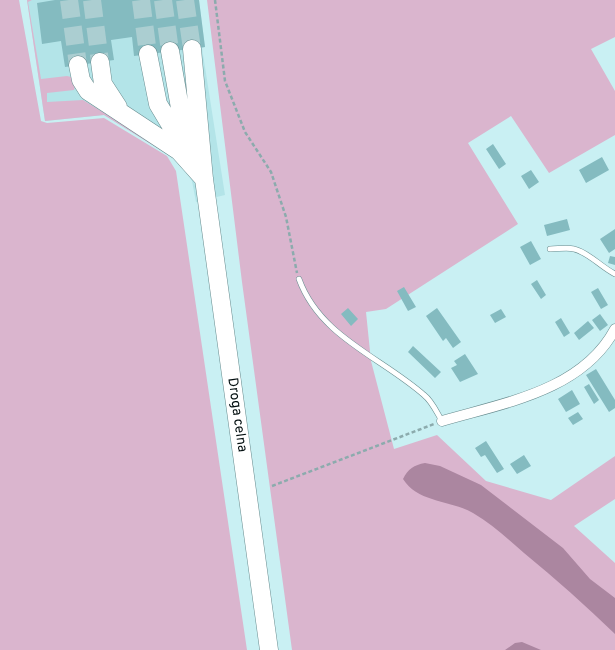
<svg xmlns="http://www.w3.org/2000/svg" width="615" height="650" viewBox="0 0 615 650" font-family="Overpass,sans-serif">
	<rect width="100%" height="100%" fill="#c9f0f3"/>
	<path fill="#b3e4e8" d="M27,0h172l6,47 -3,1 23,147 -29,7 -4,-21 -12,-19 -76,-47 -59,6z"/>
	<path fill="#dab5ce" d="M0,0h19l22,121 6,2 57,-5 63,38 9,15 71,479h-247z
		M27,0h5l-4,2 13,77 26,-3 4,1 5,6 -2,7 -27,3v9l36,-2 99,60 -2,2 -76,-47 -59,6z
		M207,0h408v37l-24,12 24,42v44l-66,38 -38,-57 -43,27 50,81 -132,85 -20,3 5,49 23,88 43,-14 49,46 65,19 64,-44v43l-41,27 41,37v87h-323l-50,-368z"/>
	<path fill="#ab86a0" d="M425,463l15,3 41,19 82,63 27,31 25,19v36c-29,-28 -59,-55 -91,-81 -16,-14 -32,-29 -51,-40 -22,-13 -55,-10 -70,-34 5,-10 11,-14 22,-16z
		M522,642l19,8h-36l10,-7z"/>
	<path fill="#84bbc0" d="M55,0h144l6,47 -71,9 -2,-19 -21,3 3,20 -49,7 -4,-26 -19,3 -5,-41z
		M493,144l13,20 -7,5 -13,-20z
		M602,157l7,13 -23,13 -7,-13z
		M531,170l8,12 -10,7 -8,-13z
		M567,219l3,11 -23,6 -3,-11z
		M615,229v20l-6,4 -9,-14z
		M531,241l10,18 -11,6 -10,-18z
		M610,256l5,1v8l-7,-2z
		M537,280l9,15 -5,4 -10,-15z
		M404,287l12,20 -8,4 -11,-20z
		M598,288l10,17 -7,4 -10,-17z
		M348,308l10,11 -7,7 -10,-12z
		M437,308l24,34 -8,6 -7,-10 -3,3 -17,-25z
		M501,309l5,8 -11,6 -5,-8z
		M600,314l8,11 -8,6 -8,-11z
		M561,318l9,15 -6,4 -9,-15z
		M588,321l6,7 -15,12 -5,-7z
		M413,346l28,26 -6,6 -27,-26z
		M465,354l13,20 -18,8 -9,-14 6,-3 -3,-4z
		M596,369l19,31v8l-6,4 -23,-37z
		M589,384l10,16 -5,4 -10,-17z
		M572,390l8,14 -14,8 -8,-13z
		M578,412l5,7 -10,6 -5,-7z
		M486,441l18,28 -7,4 -12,-18 -4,2 -6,-9z
		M524,455l7,11 -14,8 -7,-10z"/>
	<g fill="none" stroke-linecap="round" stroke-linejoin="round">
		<path stroke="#abced1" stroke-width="18" stroke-dasharray="18 9" stroke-linecap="butt" d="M69,0l9,65
			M92,0l8,62
			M141,0l7,54
			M163,0l7,51
			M185,0l7,49"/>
		<defs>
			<path id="lane" d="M550,249c8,0 17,-2 24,0 14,3 27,18 41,25
				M299,279c21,58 82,78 125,116 8,6 13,18 18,26"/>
			<path id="street" d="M442,421c61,-18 140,-30 173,-92"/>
			<path id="highway" d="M192,49l12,130 65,471
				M170,51l10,57 15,45
				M148,54l10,50 30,50
				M100,62l3,22 15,23
				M78,65l3,15 7,11 91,60 25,28"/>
		</defs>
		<use href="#lane" stroke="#678b8e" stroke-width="6"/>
		<use href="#street" stroke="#678b8e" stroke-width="11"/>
		<use href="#highway" stroke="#678b8e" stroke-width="19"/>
		<path stroke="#8cabad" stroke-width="2.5" stroke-dasharray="4 2.5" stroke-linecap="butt" d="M215,0l10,81 20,51 26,40 15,45 11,56
			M272,486l162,-62"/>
		<use href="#lane" stroke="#fff" stroke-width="5"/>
		<use href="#street" stroke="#fff" stroke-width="10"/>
		<use href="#highway" stroke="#fff" stroke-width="18"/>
	</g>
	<g text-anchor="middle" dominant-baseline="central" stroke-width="4" stroke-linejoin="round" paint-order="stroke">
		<g font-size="14" fill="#020e0f" stroke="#fff">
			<text transform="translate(237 415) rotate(82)">Droga celna</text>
		</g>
	</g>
</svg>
